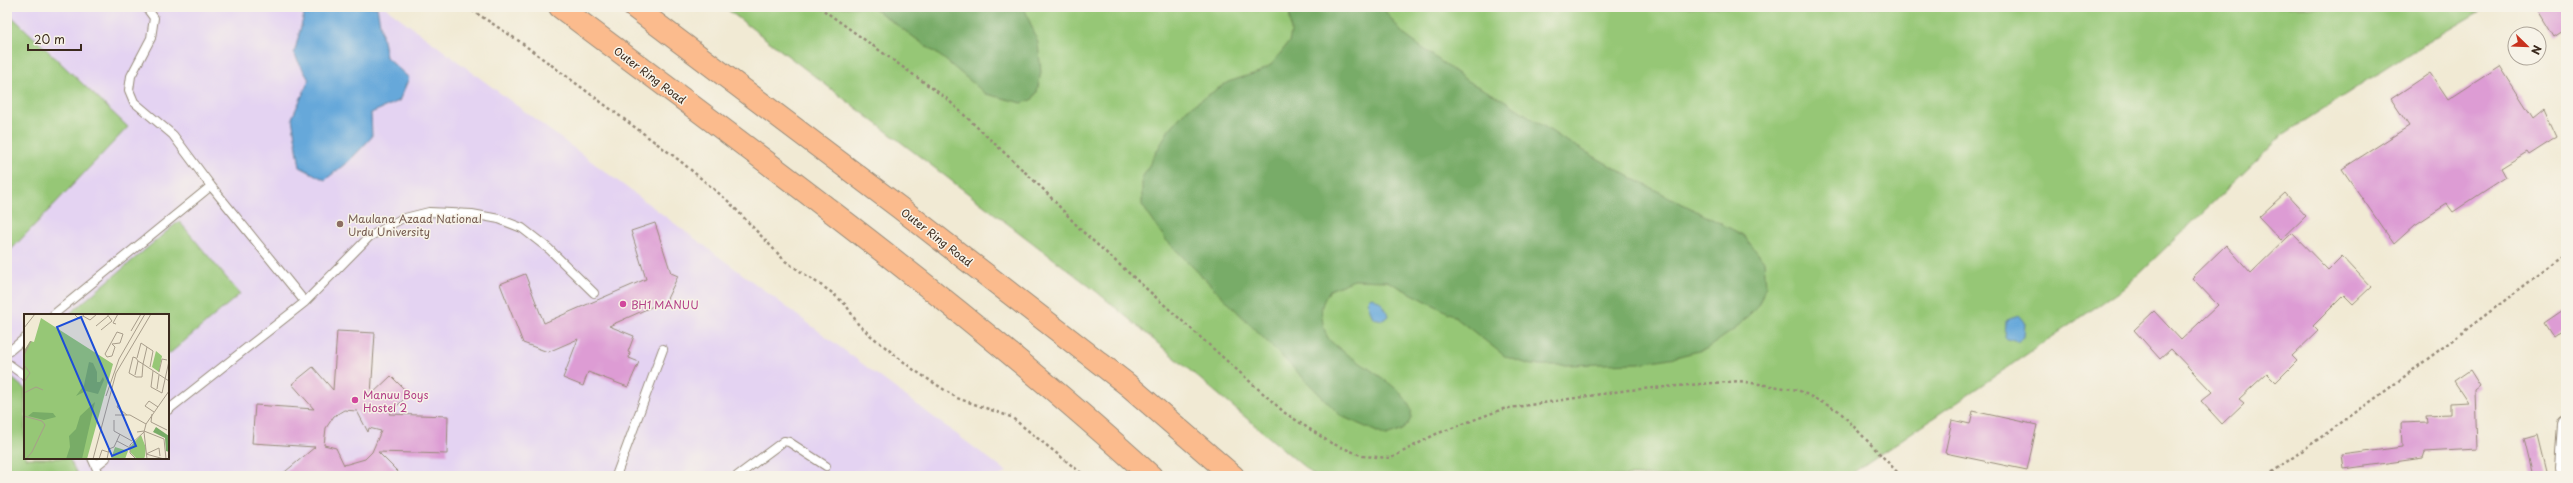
<svg xmlns="http://www.w3.org/2000/svg" width="2573" height="483" viewBox="0 0 2573 483" font-family="'Playpen Sans',sans-serif">
	<rect width="100%" height="100%" fill="#f7f3e8"/>
	<filter id="ink" filterUnits="userSpaceOnUse"><feTurbulence type="fractalNoise" baseFrequency=".025" numOctaves="2"/><feDisplacementMap in="SourceGraphic" scale="8" xChannelSelector="R" yChannelSelector="G"/><feConvolveMatrix kernelMatrix="1 2 1 2 8 2 1 2 1" color-interpolation-filters="sRGB"/></filter>
	<filter id="wash" filterUnits="userSpaceOnUse"><feTurbulence type="fractalNoise" baseFrequency=".012" numOctaves="4" result="noise"/><feDisplacementMap in="SourceGraphic" scale="16" xChannelSelector="R" yChannelSelector="G"/><feGaussianBlur stdDeviation="0.9" result="paint"/><feColorMatrix in="noise" values="0 0 0 0 0 0 0 0 0 0 0 0 0 0 0 0 0 1.4 0 .05"/><feComposite in="paint" operator="in"/></filter>
	<g filter="url(#wash)">
		<rect width="100%" height="100%" fill="#f1ead4"/>
		<path fill="#e4d3f2" fill-rule="evenodd" d="M7,7h378l622,465 -7,4h-993zM25,315h143v143h-143z"/>
		<path fill="#96c776" stroke="#68784a" d="M724,7h1763l-63,37 -140,90 -160,154 -276,188h-533l-218,-184z
			M7,12l121,115 -121,127z
			M179,221l61,73 -72,61v-40h-100z
			M7,374l18,15v69h44l9,18h-71z"/>
		<path fill="#78ac67" stroke="#5a6b42" d="M872,7h152l14,36 3,29 -4,20 -5,8 -10,3 -36,-9 -42,-35z
			M1289,7h93l21,27 66,48 35,18 59,39 71,40 109,56 21,26 2,25 -8,20 -23,23 -29,20 -30,8 -36,6 -74,2h-35l-25,-8 -55,-43 -64,-33 -33,-1 -24,10c-3,5 -7,11 -8,16 -2,6 2,25 5,30 11,22 114,61 76,93 -4,3 -12,5 -17,7l-45,-20 -175,-176 -24,-35v-27l26,-47 19,-22 41,-27 31,-10 13,-8 17,-22 2,-10z"/>
		<path fill="#66a8da" stroke="#50697c" d="M306,7h71l9,50 23,21 -10,23 -28,12 1,24 -22,23 -25,20 -25,-13 -8,-49 17,-38 -15,-26z
			M1371,297c9,2 15,10 17,19l-5,4 -10,-2 -6,-17z
			M2019,316l6,7 -1,14 -7,5 -12,-4 1,-18z"/>
		<g id="blocks">
			<path fill="#dd9cd4" fill-rule="evenodd" d="M2536,7h30v22l-12,8z
				M2500,66l33,52 11,-9 13,28 -28,18 -2,-3 -26,16 5,9 -23,15 -30,20 -6,-8 -32,21 -21,19 -52,-75 67,-43 -18,-27 39,-26 18,27z
				M2285,193l21,23 -25,24 -22,-23z
				M655,223l16,50 7,3 -14,29 -4,-2 -51,23 25,10 -6,16 2,1 -1,5 10,4 -11,25 -40,-15 -5,14 -20,-8 15,-39 -30,13 -25,-9 -23,-59 25,-10 19,49 102,-44 -15,-48z
				M2292,233l36,37 14,-14 29,31 -18,17 -9,-9 -31,31 5,5 -26,25 5,5 -21,21 -9,-9 -28,26 5,4 -22,21 -21,-23 11,-9 -41,-43 -11,10 -26,-29 20,-19 27,29 37,-35 -26,-27 34,-33 25,28z
				M2566,308v20l-13,9 -9,-14z
				M337,331l38,2 -4,62 20,-19 18,18 -20,20 59,2 -1,38 -69,-2 24,24h-122l35,-29 -63,-4 3,-38 59,4 -22,-25 21,-17 20,23zM344,410l13,1 11,21 1,-4 12,3 -9,21 -7,7 -21,6 -8,-17 -12,-3 2,-17 8,-12z
				M2470,370l10,16 -5,4 2,59 -52,3 -2,6 -79,11 -2,-14 60,-8 -1,-24 26,-1 -1,-7 24,-1v-11l18,-1 -14,-21z
				M1973,411l64,14 -10,45 -82,-17 7,-33 18,4z
				M2537,435l10,41h-15l-9,-37z"/>
		</g>
	</g>
	<g filter="url(#ink)">
		<use href="#blocks" fill-opacity="0" stroke="#968a79" stroke-width="1"/>
		<g fill="none" stroke-linecap="round" stroke-linejoin="round">
			<defs>
				<path id="service" d="M146,7l8,11 -3,20 -20,38 -2,14 5,12 39,33 38,51 94,116
					M53,315l158,-129
					M7,353l18,-15
					M7,363l18,13
					M168,410l137,-108 64,-65 32,-18 28,-7 43,2 27,5 23,9 27,21 45,44
					M92,458l8,18
					M97,465l9,-7
					M616,476l47,-127
					M737,476l47,-35 5,1 37,24"/>
				<path id="minor" d="M2565,476l-2,-9 3,-42"/>
				<path id="motorway" d="M560,7c201,151 405,299 591,469
					M634,7l266,201 228,177 105,91"/>
			</defs>
			<use href="#service" stroke="#968a79" stroke-width="10"/>
			<use href="#minor" stroke="#968a79" stroke-width="18"/>
			<use href="#motorway" stroke="#968a79" stroke-width="24"/>
			<path stroke="#968a79" stroke-width="2.5" stroke-dasharray="3 3" stroke-linecap="butt" d="M467,7l52,34 160,119 49,41 57,60 46,31 15,13 12,19 12,11 44,35 43,28 54,19 74,59
				M819,7l127,91 97,91 39,42 203,182 46,30 32,13 28,2 45,-24 67,-25 125,-19 111,-9 59,9 41,21 62,65
				M2267,476l117,-84 182,-138"/>
			<use href="#service" stroke="#fff" stroke-width="8"/>
			<use href="#minor" stroke="#fff" stroke-width="16"/>
			<use href="#motorway" stroke="#fbbb8d" stroke-width="22"/>
		</g>
	</g>
	<circle fill="#8d6e63" stroke="#f7f3e8" stroke-width="1.5" cx="340" cy="224" r="4"/>
	<g fill="#d1479c" stroke="#f7f3e8" stroke-width="1.5">
		<circle cx="623" cy="304" r="4"/>
		<circle cx="355" cy="400" r="4"/>
	</g>
	<g text-anchor="middle" dominant-baseline="central" stroke-width="3" stroke-linejoin="round" paint-order="stroke">
		<g font-size="11" fill="#3b2a1e" stroke="#f7f3e8">
			<text transform="translate(650 75) rotate(37)">Outer Ring Road</text>
			<text transform="translate(937 237) rotate(38)">Outer Ring Road</text>
		</g>
		<g font-size="11" fill="#785e54" stroke="#f7f3e8" text-anchor="start">
			<text x="348" y="218">Maulana Azaad National<tspan x="348" dy="13">Urdu University</tspan></text>
		</g>
		<g font-size="11" fill="#b23c85" stroke="#f7f3e8" text-anchor="start">
			<text x="631" y="304">BH1 MANUU</text>
			<text x="363" y="394">Manuu Boys<tspan x="363" dy="13">Hostel 2</tspan></text>
		</g>
	</g>
	<g transform="translate(24 314)">
		<rect width="145" height="145" fill="#f1ead4"/>
		<path d="M17,4l72,46 -26,95h-63v-108l6,-10 4,1zM132,37l6,5 -3,16 -7,-5zM117,121l5,13 -1,8 -1,3h-7l-7,-7v-5zM91,133l13,4 -3,8h-14z" fill="#96c776"/>
		<path d="M65,48l4,1 4,9v10h3l3,-5 1,3 -6,14 -12,-3 -10,5 8,-11zM71,88l-13,57h-16l4,-12 -1,-11 7,-7 4,-13zM9,98l20,1 3,4 -12,3 -16,-4zM132,113l13,9v16l-3,-1 -1,-13 -12,-6z" fill="#78ac67"/>
		<path fill="none" stroke="#a89d8b" stroke-width="1" d="M50,0l5,5 6,-5M59,2l7,4 7,-6M92,10l-3,-1 5,-9M72,12l12,-10M0,14l11,-14M77,16l11,-9 -5,-7M107,17l10,-17M93,18l6,2 -3,9 -8,1 3,3 -3,9 -5,1 -2,-3zM123,33l-4,17 -1,13h-6l-7,-4 4,-16 3,1 2,3 5,3 6,4 20,13M0,38l7,-11M0,41l7,-14M113,44l4,-15 12,8 -3,16M0,51l6,8 -6,9M129,57l-2,16 11,6 7,-32M135,58l3,-13 5,1M111,61l3,-14M133,75l2,-14M0,79l12,-6 7,3M82,82l13,-37 26,-45M94,91l-1,2 10,8M130,98l-9,-6 4,-5 9,6M128,100l-1,8 16,8M91,101h15l16,9M0,102l18,5 3,4 -13,27 -6,7M90,106v11l18,10M113,118l7,-1 20,8 2,20M93,127l13,7 -3,2M136,142l-1,-8 -13,6 18,5M69,145l23,-86 35,-59M75,145l3,-9 6,2M83,145l2,-10 5,-2 6,-13M112,145l-6,-6v-8l14,-13M123,145l-3,-27 2,-8 23,-33"/>
		<path fill="#1d4ed8" fill-opacity="0.15" stroke="#1d4ed8" stroke-width="2" d="M57,3l55,129 -24,10 -55,-129z"/>
		<rect width="145" height="145" fill="none" stroke="#3b2a1e" stroke-width="2"/>
	</g>
	<rect width="2573" height="483" fill="none" stroke="#f7f3e8" stroke-width="24"/>
	<g transform="translate(2527 46) rotate(113)"><circle r="19" fill="#f7f3e8" stroke="#aca397"/>
	<path d="M0-3L7 15L0 10L-7 15Z" fill="#c8321e"/>
	<text y="-6" font-size="11" font-weight="bold" text-anchor="middle" fill="#3b2a1e">N</text>
	</g>
	<path d="M28 44v6h53v-6" fill="none" stroke="#3b2a1e" stroke-width="2"/>
	<text x="34" y="44" font-size="12" fill="#3b2a1e" stroke="#f7f3e8" stroke-width="3" paint-order="stroke">20 m</text>
</svg>
